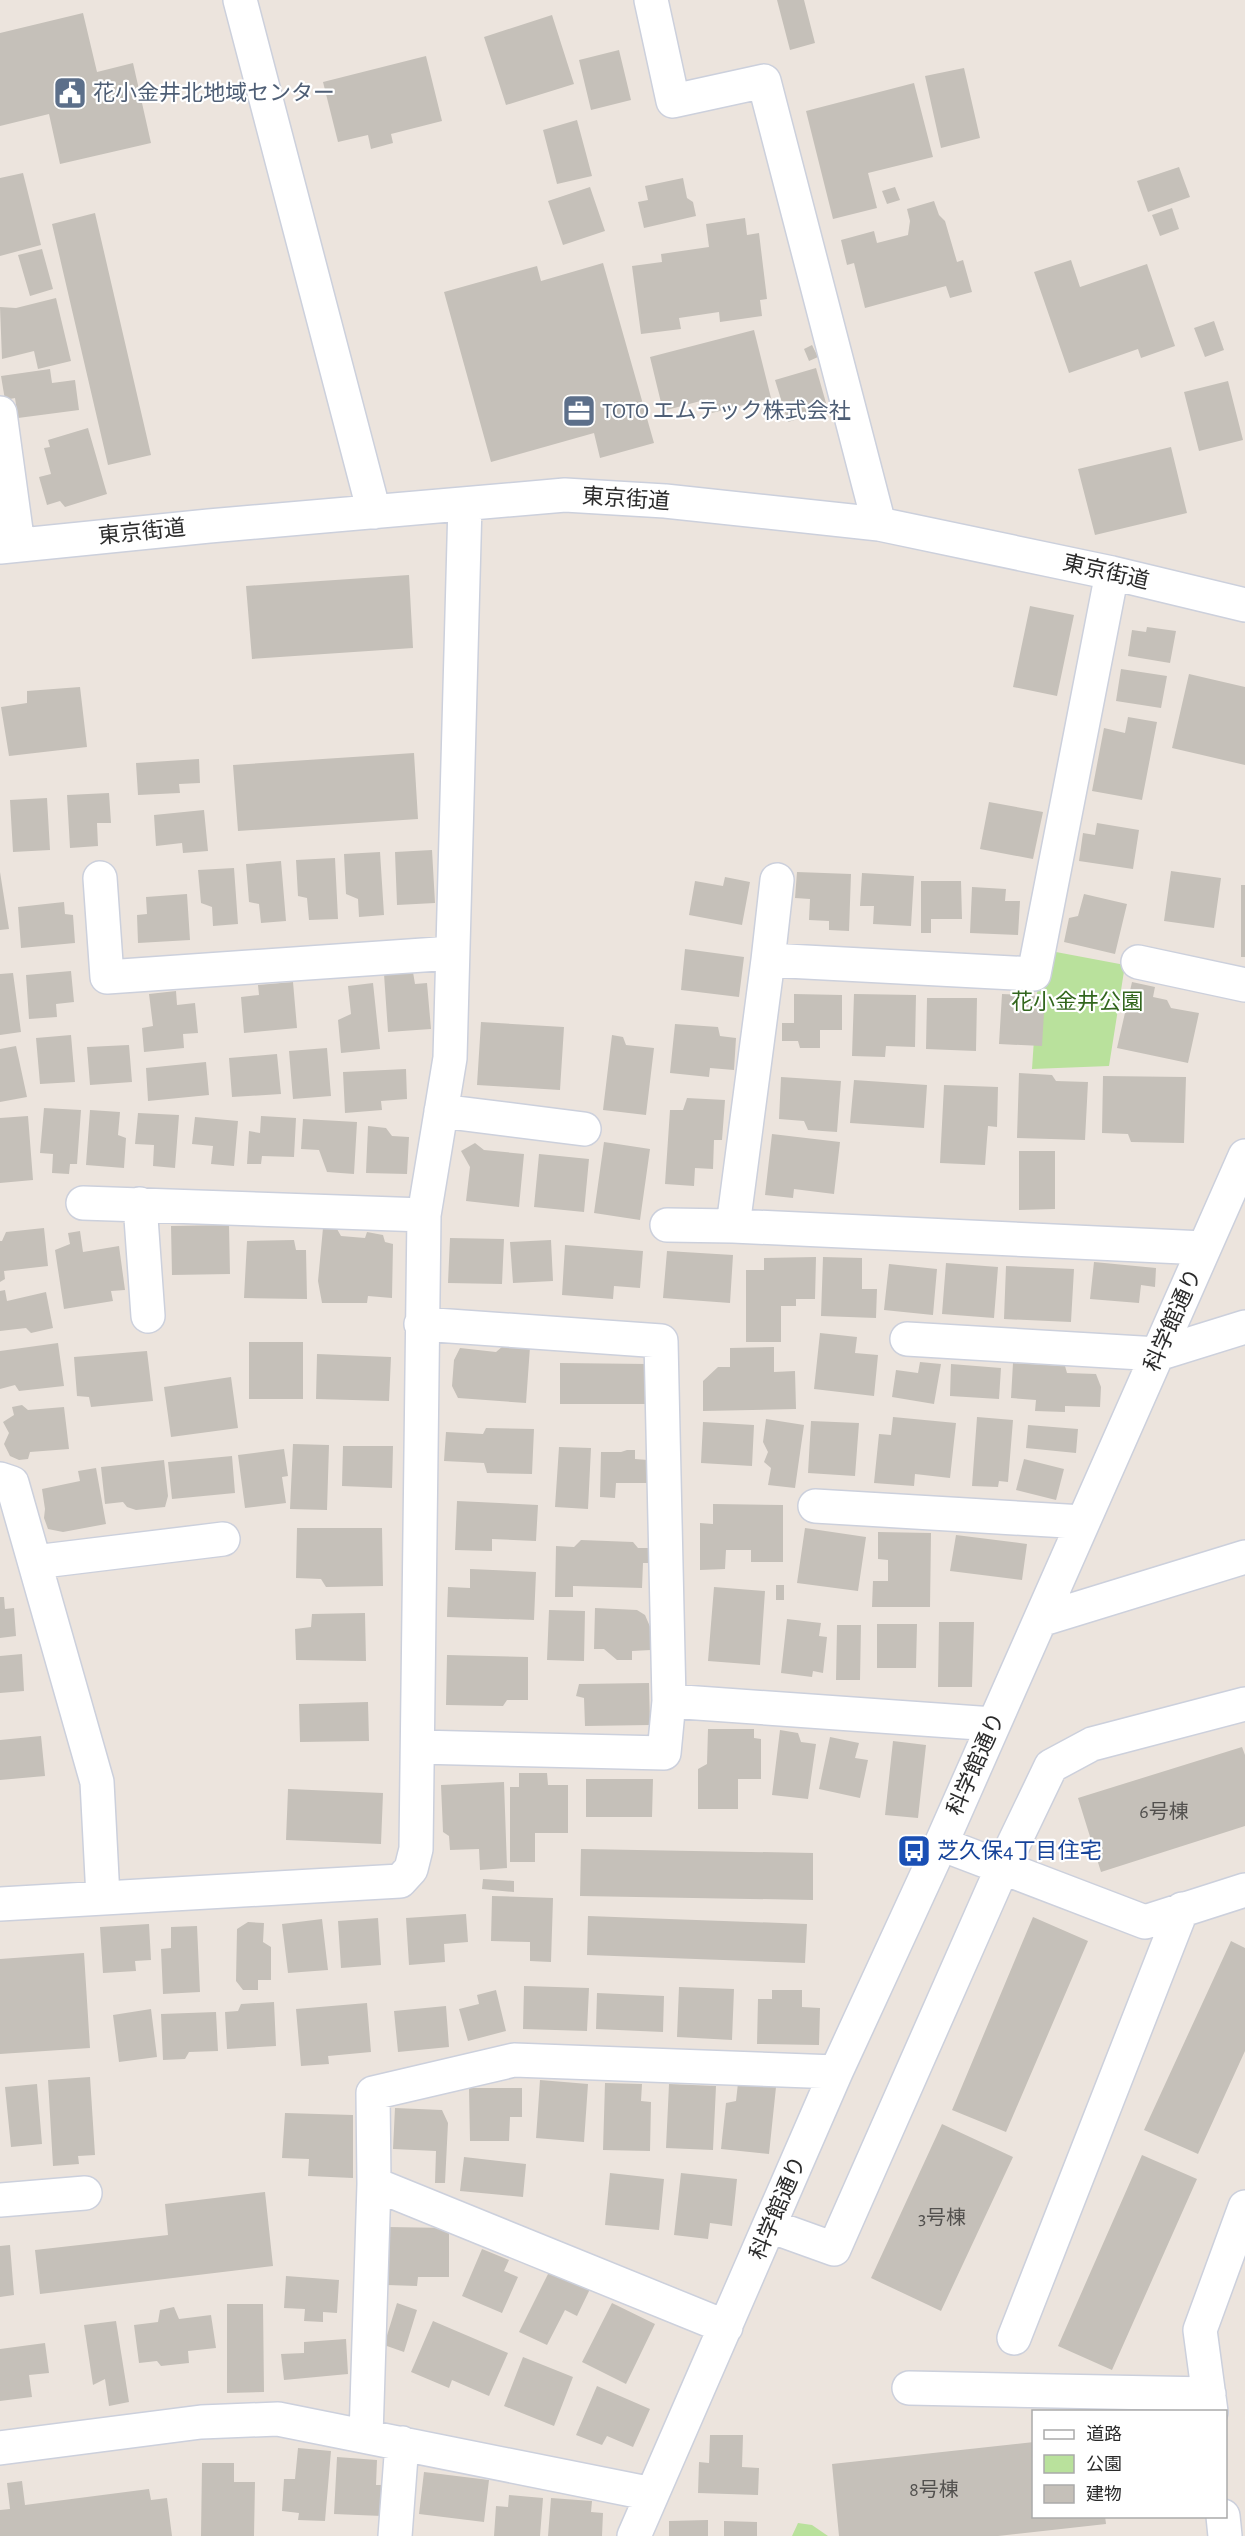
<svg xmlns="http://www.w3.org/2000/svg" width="1245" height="2536" viewBox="0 0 1245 2536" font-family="'Alegreya Sans','Noto Sans JP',sans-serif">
	<rect width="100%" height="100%" fill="#ece4dd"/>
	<path fill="#b9e19c" d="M1040,949l85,16 -16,101 -77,3z
		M798,2523l14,2 16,11h-36z"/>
	<path fill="#c5c0b9" d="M777,0h27l11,43 -25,7z
		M83,13l14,59 36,-9 18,80 -91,21 -11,-50 -49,12v-93z
		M552,15l22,69 -68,21 -22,-68z
		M619,50l12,50 -40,10 -12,-50z
		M426,56l16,65 -51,13 2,9 -22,6 -3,-14 -30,7 -15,-60z
		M964,68l16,70 -39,10 -16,-72z
		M914,83l19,74 -65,16 9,35 -44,11 -27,-108z
		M577,120l15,56 -35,8 -14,-54z
		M1179,167l11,30 -42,15 -11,-31z
		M23,173l18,72 -41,11v-78z
		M683,178l4,20 6,4 3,14 -52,12 -6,-26 10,-2 -3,-14z
		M590,187l15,44 -42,14 -15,-44z
		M895,187l5,13 -13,4 -5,-13z
		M934,201l5,14 6,6 12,41 6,-2 9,32 -22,6 -4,-12 -81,22 -11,-45 -7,2 -6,-25 33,-9 3,12 31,-8 2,-14 -3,-12z
		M1172,208l7,21 -19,7 -8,-21z
		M95,213l56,242 -43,10 -56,-241z
		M745,218l2,17 12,-2 8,66 -7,1 2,16 -42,6 -1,-10 -40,6 2,11 -40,5 -9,-68 30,-4 -1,-8 48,-7 -3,-23z
		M42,249l11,40 -23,7 -12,-41z
		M1071,260l9,27 67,-23 28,82 -34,12 -3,-9 -69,24 -35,-101z
		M603,263l51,180 -54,15 -6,-25 -103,29 -47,-170 93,-26 4,15z
		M56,298l15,63 -33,8 -4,-18 -32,8 -2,-52 16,1z
		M1214,321l10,29 -19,7 -11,-29z
		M754,330l17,68 -59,15 -4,-14 -45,12 -13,-54z
		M812,345l6,12 -9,4 -5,-12z
		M816,368l12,42 -40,12 -13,-42z
		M50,369l2,14 23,-3 4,30 -61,8 -3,-20 -10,2 -4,-24z
		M1228,381l15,59 -44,11 -15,-59z
		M88,428l19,66 -42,13 -5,-6 -13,4 -8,-28 12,-3 -7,-26 6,-1 -2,-7z
		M1171,447l16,66 -92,22 -17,-66z
		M409,575l4,73 -161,11 -6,-73z
		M1030,606l44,9 -17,81 -44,-9z
		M1147,627l29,4 -6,32 -42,-7 4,-26 14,2z
		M1121,669l46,7 -6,32 -45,-7z
		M1189,674l56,13v78l-73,-17z
		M80,687l7,60 -78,9 -8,-49 26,-4v-12z
		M1128,717l29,5 -15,78 -50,-9 12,-63 21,5z
		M414,753l4,66 -180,12 -5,-66z
		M199,759l1,24 -21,1 1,9 -42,2 -2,-32z
		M109,793l2,30h-14l1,23 -28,2 -3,-53z
		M47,798l3,52 -37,2 -3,-52z
		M989,802l54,10 -10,47 -53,-10z
		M204,810l4,41 -25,2 -1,-10 -26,3 -2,-31z
		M1097,823l42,7 -6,39 -54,-8 4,-28 12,2z
		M432,850l3,53 -38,2 -2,-53z
		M380,852l4,63 -25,2 -1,-18 -12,-5 -2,-40z
		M335,858l3,61 -29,1 -2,-22 -9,-2 -2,-36z
		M281,861l5,60 -25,2 -2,-19 -10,-2 -3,-38z
		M234,868l4,56 -25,2 -1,-19 -11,-4 -3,-33z
		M1171,871l50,7 -7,50 -50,-7z
		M0,872l9,57 -9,1z
		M797,872l54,2 -2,57 -20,-1v-9l-20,-1 1,-21 -15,-1z
		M862,873l52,3 -3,50 -38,-2 1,-18h-14z
		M725,877l25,5 -8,43 -53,-10 6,-34 28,5z
		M921,881h40l1,38h-31v14h-10z
		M1241,885h4v72h-4z
		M972,887l34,2 -1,12h15l-2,34 -48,-2z
		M187,894l3,46 -52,3 -1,-28 10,-1 -1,-17z
		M1084,894l43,10 -12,50 -51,-12 5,-24 9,-2z
		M64,902l1,12 8,1 2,28 -54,5 -3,-41z
		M685,949l59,8 -5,40 -58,-7z
		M71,971l3,31 -18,2 1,13 -28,2 -3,-44z
		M413,972l2,12 12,-1 4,46 -43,3 -4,-58z
		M13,973l8,59 -21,3v-61z
		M293,982l4,46 -53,5 -3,-36 18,-2 -1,-10z
		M1132,982l23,5 -2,10 14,3 4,8 28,5 -11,50 -71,-15z
		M373,983l7,66 -39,4 -3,-33 13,-6 -3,-28z
		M176,991l1,14 18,-2 3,30 -15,1 1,14 -40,4 -2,-24 11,-2 -4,-32z
		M794,994l48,1v35h-22v18h-20l-2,-7h-16v-18h12z
		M854,994l62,1 -1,52 -29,-1 -1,11 -33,-1z
		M1002,994l43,2 -3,50 -43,-2z
		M927,998h50l-1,53 -50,-2z
		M481,1022l83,5 -4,63 -83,-5z
		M675,1024l43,3 2,9 16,2 -2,32 -24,-2 -1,9 -39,-4z
		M71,1035l4,47 -35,2 -4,-46z
		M612,1035l11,2 3,8 28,3 -8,67 -43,-5z
		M129,1045l3,37 -42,3 -3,-38z
		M16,1046l11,51 -27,5v-53z
		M327,1048l4,48 -38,3 -4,-48z
		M277,1054l4,40 -49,3 -3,-39z
		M206,1062l3,33 -61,6 -2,-33z
		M406,1069l1,30 -26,2 1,9 -37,3 -2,-41z
		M1019,1073l33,2 4,6 32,1 -3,58 -68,-2z
		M1103,1076l83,1 -2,66 -53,-1 -3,-8 -26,-1z
		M781,1077l60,4 -4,51 -29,-2 -4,-9 -25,-2z
		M854,1080l73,5 -3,43 -74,-5z
		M944,1085l54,2 -1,40 -9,-1 -3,39 -45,-2z
		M687,1098l38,2 -3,40h-8l-1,29 -18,-1 -1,18 -29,-2 5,-74h13z
		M44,1108l37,2 -4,54h-7l-1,10 -17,-1 1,-19 -13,-1z
		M90,1110l30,2 -2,23 8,3 -2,30 -38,-3z
		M138,1113l41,2 -4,53 -22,-2 1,-21 -19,-1z
		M28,1116l5,64 -33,3v-65z
		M261,1116l35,2 -2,39 -32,-1 -1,8h-14l2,-33 11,2z
		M195,1117l43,4 -4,45 -23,-2 2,-18 -21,-2z
		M303,1119l54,3 -3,52 -27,-2 -8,-22 -18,-1z
		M368,1126l18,2 6,8 17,1 -2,37 -41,-1z
		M772,1134l68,8 -6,52 -40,-5 -1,9 -28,-3z
		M604,1142l46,7 -10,71 -46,-7z
		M475,1143l9,7 40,4 -5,53 -53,-6 4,-34 -9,-16z
		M1019,1151h36v58l-36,1z
		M539,1154l50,5 -5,53 -50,-5z
		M229,1225l1,49 -58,1 -1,-49z
		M44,1228l4,38 -44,5 1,8 -5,3v-41h2l4,-9z
		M323,1228l14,1 4,7 24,2 2,-6 16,3 2,7 8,2 -1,54 -24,-2 -1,7h-45l-4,-22z
		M80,1231l3,21 36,-6 6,44 -14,1 2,10 -49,8 -9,-59 15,-6 -2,-11z
		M450,1238l54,1 -2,45 -54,-1z
		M294,1240l2,10h10l1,49 -63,-1 3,-57z
		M551,1240l2,41 -40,2 -3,-41z
		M565,1245l78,6 -3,37 -26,-2 -1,13 -51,-4z
		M667,1251l66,4 -3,48 -67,-5z
		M816,1257l-1,42h-19v7h-15v36h-35v-72h18v-12z
		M823,1257l39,1v31h15l-1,29 -55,-2z
		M1094,1262l62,6 -1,19 -14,-2 -2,18 -49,-4z
		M946,1263l52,4 -4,51 -52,-4z
		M889,1264l48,5 -4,46 -49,-5z
		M1006,1266l68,3 -3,53 -67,-3z
		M5,1290l2,11 39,-9 7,36 -22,5 -5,-5 -26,3v-40z
		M820,1333l37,4 -2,16 23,2 -4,41 -60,-7z
		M249,1342h54v57h-54z
		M58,1343l6,43 -45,5 -4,-6 -15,4v-38z
		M503,1346l27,1 -4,56 -68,-5 -6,-12 2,-26 6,-12 36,4z
		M774,1347v25l21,-1 1,38 -93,2v-30l15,-14h12v-19z
		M147,1351l6,50 -62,6 -2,-10 -12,-1 -3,-39z
		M317,1354l74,3 -2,44 -73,-2z
		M920,1362l21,2 -7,40 -42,-7 4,-27 22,3z
		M560,1363l88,1 -1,40h-87z
		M1013,1363l52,3 2,7 29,1 5,13 -1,20 -35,-1v6l-30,-1 1,-11 -25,-2z
		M951,1364l50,4 -2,31 -49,-3z
		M231,1377l7,51 -67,9 -7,-50z
		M22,1405l6,5 36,-3 5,42 -39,3 -2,7 -9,1 -9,-4 -6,-12 5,-11 -6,-11 11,-7 -2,-8z
		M893,1417l63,6 -6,55 -35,-4 -1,12 -40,-3 5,-49 12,1z
		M977,1417l36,3 -5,62 -9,-1 -1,6 -26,-1z
		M766,1419l38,6 -9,63 -27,-3 3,-17 -7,-6 4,-10 -5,-10z
		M811,1421l48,2 -4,53 -47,-3z
		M703,1422l51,3 -2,41 -51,-3z
		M1028,1425l50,4 -2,24 -50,-5z
		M486,1428l48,1 -2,45 -45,-1 -3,-10 -40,-2 2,-29 37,2z
		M293,1444l36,1 -2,65 -37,-1z
		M343,1446h50l-1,42 -50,-2z
		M559,1447l32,1 -3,61 -33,-2z
		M284,1449l4,27 -6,1 4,26 -41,5 -7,-53z
		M627,1450h8v9l13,1 -1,23h-31l-1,15 -15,-1 1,-45h20z
		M232,1456l3,37 -63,6 -4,-37z
		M1024,1459l40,10 -8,31 -40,-10z
		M164,1460l4,36 -3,11 -29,3 -9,-3 -4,-5 -18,2 -4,-37z
		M96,1468l10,56 -43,8 -15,-3 -4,-11 1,-9 -3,-20 38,-8 -2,-10z
		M457,1501l81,4 -2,36 -44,-2v12l-37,-1z
		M713,1504l70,1v57h-32v-12h-25l-1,19 -25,1v-47l13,1z
		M297,1528h85l1,58 -57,1 -5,-8 -25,-1z
		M805,1528l61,9 -8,54 -61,-8z
		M878,1532l53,1 -1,74h-58l1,-26h15v-21l-10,-1z
		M956,1535l71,9 -5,36 -72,-9z
		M581,1540l52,2 5,6h15v15h-10l-1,25 -69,-2v11h-18l1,-51 18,1z
		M470,1569l66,3 -2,48 -87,-3 1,-30 22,1z
		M776,1585h8v15h-8z
		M714,1587l51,4 -5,74 -52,-4z
		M0,1597h4l1,12 9,-1 2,28 -16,2z
		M595,1608l42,2 8,5 6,14v21l-19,1v9h-15l-13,-11h-10z
		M549,1610l36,1 -1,50 -37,-1z
		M365,1613l1,48 -70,-1 -1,-31 16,-2 1,-13z
		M787,1619l34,4 -2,13 8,1 -4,36 -10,-2 -1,6 -31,-4z
		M939,1622h35l-2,65h-34z
		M877,1624h40l-1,44h-39z
		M837,1625h24l-1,55h-24z
		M22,1654l2,37 -24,2v-37z
		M447,1655l81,2v43h-21l-4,6 -57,-1z
		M649,1683l1,42 -65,1 -1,-28 -8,-2 3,-12z
		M368,1702l1,39 -69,1 -1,-38z
		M708,1729h46v9l7,1v40h-23v30h-40v-40l9,-5z
		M780,1730l18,3 3,9 15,2 -8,55 -36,-4z
		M41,1736l4,40 -45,4v-40z
		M830,1737l29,6 -4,15 13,2 -8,38 -41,-9z
		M893,1741l33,4 -8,73 -33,-3z
		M1242,1747l3,8v71l-144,46 -23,-74z
		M519,1773h28l1,12h20v48h-33v29h-25v-75h9z
		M586,1779h67l-1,38h-66z
		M504,1782l3,86 -27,2 -1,-21 -29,1 -1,-14 -6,-4 -2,-47z
		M288,1789l95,4 -2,51 -95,-4z
		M581,1849l232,4v47l-233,-4z
		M483,1879l31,2v11l-32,-3z
		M492,1896l61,2 -2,64 -21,-1v-19l-39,-1z
		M466,1914l2,28 -24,2 1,18 -36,3 -3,-47z
		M588,1916l219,8 -2,39 -218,-8z
		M1033,1917l55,24 -82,191 -54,-22z
		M378,1918l3,47 -40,3 -3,-47z
		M322,1919l6,51 -40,3 -6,-49z
		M248,1922l16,1 -1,19 8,5v33h-13v10h-15l-7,-9 1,-52z
		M149,1924l2,36 -16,1 1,10 -33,2 -3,-46z
		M197,1926l3,66 -37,2 -2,-45 10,-1v-21z
		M1231,1941l14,7v103l-47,103 -54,-24z
		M84,1953l6,95 -90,6v-95z
		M524,1986l65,2 -2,43 -64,-2z
		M679,1987l55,2 -2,51 -55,-3z
		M496,1990l10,41 -38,10 -9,-32 20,-5 -2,-9z
		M772,1990h30v17l18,1 -1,37 -62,-1 1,-45h14z
		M597,1993l67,3 -1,36 -67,-3z
		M274,2002l2,44 -49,3 -2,-37 13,-1 3,-7z
		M367,2003l4,49 -43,4 1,8 -28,2 -5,-57z
		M446,2006l3,41 -51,5 -4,-41z
		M151,2009l6,48 -38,5 -6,-47z
		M216,2012l2,39 -29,1 -4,7 -22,1 -2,-46z
		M90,2077l5,78 -17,1 1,8 -26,2 -5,-86z
		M540,2080l48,4 -4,58 -48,-4z
		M605,2083l37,1 -1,17 10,1 -1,49 -47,-1z
		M738,2083l38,4 -7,67 -48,-5 5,-46 10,-2z
		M37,2084l5,60 -31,3 -6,-60z
		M669,2084l47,2 -3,64 -47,-2z
		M469,2088h53v29h-12l-1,24h-39z
		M395,2108l47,2 6,13 -3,60h-10l1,-32 -43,-2z
		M285,2113l68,2v63l-45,-2 1,-17 -27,-1z
		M942,2124l71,33 -72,154 -70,-33z
		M1142,2155l55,24 -85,191 -54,-24z
		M464,2157l62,7 -3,33 -63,-6z
		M610,2173l54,6 -5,51 -54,-5z
		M681,2173l56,6 -5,47 -22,-3 -2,16 -34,-4z
		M265,2192l8,74 -233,28 -5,-44 133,-15 -3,-31z
		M388,2227l61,1v49h-31l-1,9 -30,-1z
		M10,2245l4,50 -14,2v-51z
		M482,2249l27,11 -5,11 14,6 -16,36 -40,-17z
		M550,2270l40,19 -13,27 -12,-6 -18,35 -28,-13z
		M286,2276l53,4 -2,33 -14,-1v10l-19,-1 1,-12 -21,-1z
		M397,2303l20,7 -13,42 -20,-7z
		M612,2303l43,21 -29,60 -44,-22z
		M227,2304h36l1,88 -37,1z
		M174,2307l5,12 32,-4 5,33 -28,3 1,12 -28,3 -4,-5 -18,2 -5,-38 24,-3 2,-12z
		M116,2321l13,81 -20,4 -4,-27 -12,6 -9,-60z
		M433,2321l75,32 -19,43 -37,-16 -3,8 -38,-16z
		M346,2339l2,35 -64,6 -3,-26 23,-1v-11z
		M45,2343l4,30 -20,2 3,22 -32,4v-52z
		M523,2357l50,20 -19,49 -50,-20z
		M597,2386l53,23 -17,38 -26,-11 -5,9 -26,-10z
		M710,2435h33l-1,32 17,1 -1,27 -60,-2 1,-31 10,1z
		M1034,2442v74h71l1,8 -108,12h-159l-7,-72z
		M298,2448l33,3 -6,70 -27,-1 1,-7 -17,-2 2,-32h11z
		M337,2457l40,3 -1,25h8l-2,31 -48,-2z
		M202,2463h32v19h21l-1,54h-53z
		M424,2472l65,8 -5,42 -65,-8z
		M22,2481l3,24 124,-16 2,11 16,-2 5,38h-172v-26l10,-1 -3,-26z
		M509,2495l34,3 -3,38h-46l2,-30 12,1z
		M551,2498l41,3 -1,11 12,1 -1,23h-54z
		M708,2520v16h-39v-15z
		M724,2521l33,1v14h-33z"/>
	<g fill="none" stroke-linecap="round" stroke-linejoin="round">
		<defs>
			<path id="minor" d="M240,0l134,512
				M651,0l22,101 91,-20 115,443
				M0,413l18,132
				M0,547l209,-21 356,-31 100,6 214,23 233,49 133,32
				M1112,573l-78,401 -266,-14 -35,266 471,22
				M100,878l7,99 345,-24
				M768,960l9,-80
				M1138,962l107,23
				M441,1111l143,18
				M83,1203l341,12
				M140,1204l8,112
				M667,1225l66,1
				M907,1339l251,15 87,-27
				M0,1479l12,4 85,299 6,115
				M815,1506l268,16
				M35,1562l188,-23
				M1040,1620l205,-63
				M669,1701l324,23
				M418,1747l246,6 5,-52 -8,-360 -240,-17
				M941,1844l204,78 100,-32
				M0,1904l400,-23 11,-12 5,-20 8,-634 26,-157 15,-554
				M374,2184l352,143
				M0,2200l85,-7
				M770,2226l64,23 169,-383 48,-100 41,-22 153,-40
				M1014,2338l168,-429
				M909,2388l300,6
				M1211,2412l-11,-82 45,-123
				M366,2436l8,-252 -1,-91 141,-33 322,12
				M0,2448l201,-26 77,-3 374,75
				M1223,2516l2,20
				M395,2536l7,-93
				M634,2536l202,-464 105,-228 304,-688"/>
		</defs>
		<use href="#minor" stroke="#ccd0dc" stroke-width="36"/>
		<use href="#minor" stroke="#fff" stroke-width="33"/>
	</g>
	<defs>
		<symbol id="civic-square" viewBox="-11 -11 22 22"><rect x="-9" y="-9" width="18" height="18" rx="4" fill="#5c6f8a" stroke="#fff"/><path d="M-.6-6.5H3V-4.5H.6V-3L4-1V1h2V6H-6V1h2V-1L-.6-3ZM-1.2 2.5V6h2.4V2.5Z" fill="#fff"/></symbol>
		<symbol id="office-square" viewBox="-11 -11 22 22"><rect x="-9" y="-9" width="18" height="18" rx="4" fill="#5c6f8a" stroke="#fff"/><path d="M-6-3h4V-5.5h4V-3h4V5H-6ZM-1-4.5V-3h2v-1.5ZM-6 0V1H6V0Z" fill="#fff"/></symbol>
		<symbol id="bus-square" viewBox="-11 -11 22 22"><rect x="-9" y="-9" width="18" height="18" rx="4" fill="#1a4fb4" stroke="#fff"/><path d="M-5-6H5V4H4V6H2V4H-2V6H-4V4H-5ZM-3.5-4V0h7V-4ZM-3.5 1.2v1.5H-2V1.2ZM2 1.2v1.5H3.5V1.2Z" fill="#fff"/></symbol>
	</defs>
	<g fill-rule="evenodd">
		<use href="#civic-square" x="51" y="74" width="38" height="38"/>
		<use href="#office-square" x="560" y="392" width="38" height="38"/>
		<use href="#bus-square" x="895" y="1832" width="38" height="38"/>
	</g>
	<g text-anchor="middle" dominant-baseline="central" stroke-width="4.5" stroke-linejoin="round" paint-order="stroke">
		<g font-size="20" fill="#52504e">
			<text x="1164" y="1812">6号棟</text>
			<text x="942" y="2218">3号棟</text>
			<text x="934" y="2490">8号棟</text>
		</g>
		<g font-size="22" fill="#4e5e75" stroke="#fff" text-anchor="start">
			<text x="93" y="93">花小金井北地域センター</text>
			<text x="602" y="411">TOTO エムテック株式会社</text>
		</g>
		<g font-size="22" fill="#2b2b2b" stroke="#fff">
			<text transform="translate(626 499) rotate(4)">東京街道</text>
			<text transform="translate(142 532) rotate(-6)">東京街道</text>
			<text transform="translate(1106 572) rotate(13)">東京街道</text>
			<text transform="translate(1173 1320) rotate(-66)">科学館通り</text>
			<text transform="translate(976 1764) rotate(-66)">科学館通り</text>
			<text transform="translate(778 2208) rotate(-67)">科学館通り</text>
		</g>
		<g font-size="22" fill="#32661d" stroke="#fff">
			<text x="1077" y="1002">花小金井公園</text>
		</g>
		<g font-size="22" fill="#164399" stroke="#fff" text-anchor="start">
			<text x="937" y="1851">芝久保4丁目住宅</text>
		</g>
	</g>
	<rect x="1032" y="2410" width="195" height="108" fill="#ffffff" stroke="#aaaaaa" stroke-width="1.5"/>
	<rect x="1044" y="2430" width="30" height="9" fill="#ffffff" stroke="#aaaaaa" stroke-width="1.5"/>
	<text x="1086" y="2440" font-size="18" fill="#2b2b2b">道路</text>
	<rect x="1044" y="2455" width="30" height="18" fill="#b9e19c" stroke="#aaaaaa" stroke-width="1.5"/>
	<text x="1086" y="2470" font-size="18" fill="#2b2b2b">公園</text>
	<rect x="1044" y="2485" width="30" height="18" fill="#c5c0b9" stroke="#aaaaaa" stroke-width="1.5"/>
	<text x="1086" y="2500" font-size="18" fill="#2b2b2b">建物</text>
</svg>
